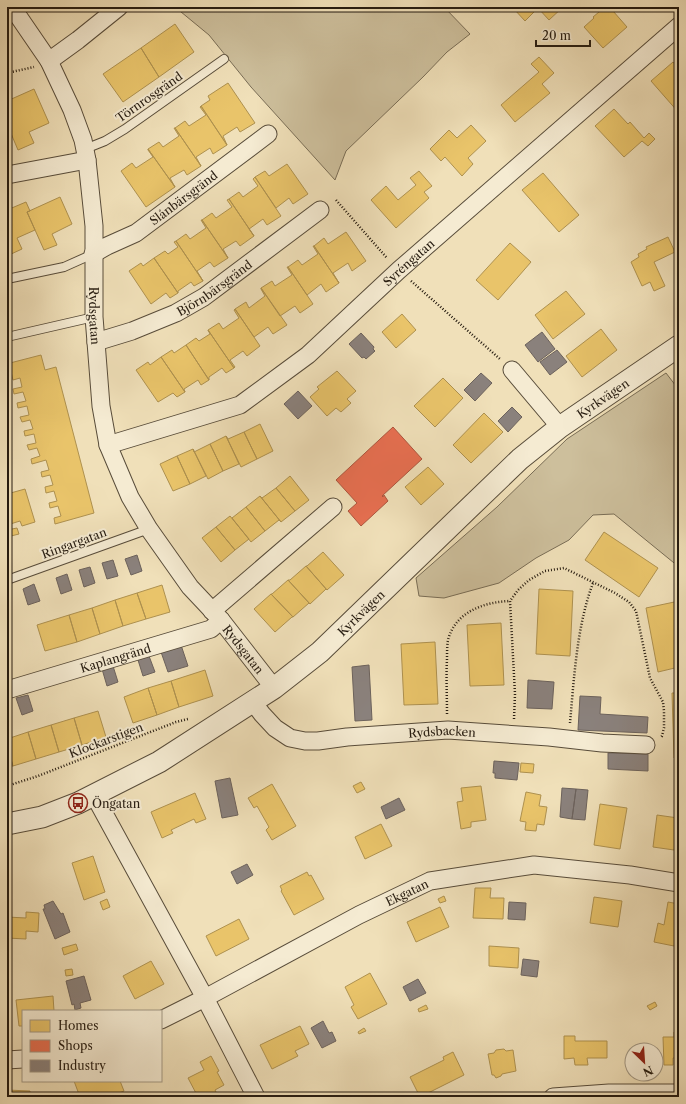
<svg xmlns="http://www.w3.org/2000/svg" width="686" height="1104" viewBox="0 0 686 1104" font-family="'Libre Caslon Text',serif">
	<rect width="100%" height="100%" fill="#f0e0b9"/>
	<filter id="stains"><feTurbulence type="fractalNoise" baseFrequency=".005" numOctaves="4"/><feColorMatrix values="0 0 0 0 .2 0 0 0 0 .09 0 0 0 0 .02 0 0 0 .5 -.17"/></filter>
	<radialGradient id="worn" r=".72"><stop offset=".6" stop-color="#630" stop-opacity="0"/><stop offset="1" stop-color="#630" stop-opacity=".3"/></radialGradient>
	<path fill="#cdbf9c" stroke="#796d56" d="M175,7h269l26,27 -23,18 -24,25 -77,74 -11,29 -84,-93 -42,-52z
		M666,373l13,17v177l-65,-53 -21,1 -24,25 -33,18 -37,25 -55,15 -25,-2 -3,-18 81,-71 70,-68z"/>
	<path fill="#e9c46a" stroke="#ae914f" d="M516,7h47l-14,13 -11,-12 -13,13 -11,-12z
		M605,7h3l5,4 14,16 -24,21 -19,-21 10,-9 -1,-1z
		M175,24l19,28 -35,25 -18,-29z
		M141,48l18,29 -36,25 -20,-28z
		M539,57l15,16 -12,11 8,9 -35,29 -14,-17 38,-33 -8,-8z
		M673,62l6,7v44l-28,-32z
		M228,83l27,40 -15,9 -3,-5 -14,9 4,9 -26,-39 9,-6 -2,-4z
		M34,89l15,34 -20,9 5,11 -16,7 -11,-26v-23z
		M201,106l26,39 -14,9 -3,-6 -14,9 5,9 -26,-38 10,-7 4,5 17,-11 -6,-8z
		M614,109l14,15 2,-2 14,16 5,-5 6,6 -7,7 -6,-5 -18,16 -29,-31z
		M471,125l15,16 -18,17 5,6 -11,12 -17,-19 -4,4 -11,-12 19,-19 8,8z
		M174,128h1l26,38 -14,9 -3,-5 -14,8 5,9 -27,-38 11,-7 4,5 16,-11z
		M148,149l27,38 -29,20 -25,-36 11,-8 4,5 17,-11 -5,-7z
		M287,164l21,30 -15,10 -4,-6 -13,10 -21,-31 10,-6 4,5z
		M419,171l13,15 -8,6 5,6 -33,30 -25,-28 15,-14 12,14 18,-15 -6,-7z
		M543,173l36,42 -20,17 -37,-42z
		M255,177l26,39 -14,9 -4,-6 -14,10 5,7 -25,-37 10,-7 4,5 15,-11 -5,-7z
		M60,197l12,27 -20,10 5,11 -13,5 -17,-38z
		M229,199l25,37 -14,10 -4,-5 -13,8 5,9 -26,-38 10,-7 4,5 16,-11 -5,-7z
		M26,202l4,9 -3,1 8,18 -18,8 5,11 -13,6 -2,-6v-39z
		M201,220h1l26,38 -14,9 -4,-5 -13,9 6,10 -27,-40 10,-7 4,5 16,-11z
		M346,232l20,29 -14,10 -4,-8 -15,10 6,10 -25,-37 10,-8 4,6z
		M668,237l7,15 -21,10 11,24 -11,5 -4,-9 -8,4 -11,-24 8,-5 -1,-3 9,-5 -1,-2z
		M176,241l27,40 -9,5 -3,-4 -13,9v2l-24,-35 11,-7 3,3 10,-7 -4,-5z
		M510,243l21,19 -33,38 -22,-20z
		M313,246h1l25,37 -13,9 -5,-8 -14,11 -19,-28 10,-7 4,5 16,-11z
		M154,258l24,35 -8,5 -4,-5 -15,11 -22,-33 12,-8 2,3z
		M287,267h1l25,37 -13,9 -5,-7 -15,10 -19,-28 11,-7 3,5 17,-11z
		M261,288l26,37 -14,9 -5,-7 -14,10 -19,-28 11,-7 3,6 16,-12 -4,-7z
		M566,291l19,23 -32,25 -18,-24z
		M235,309l25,37 -13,10 -4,-5 -13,9 5,7 -1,1 -26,-38 11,-7 4,6 16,-11 -5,-8z
		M402,314l14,16 -20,18 -14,-16z
		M601,329l16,21 -35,27 -16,-21z
		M208,330l26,38 -8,5 -4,-5 -13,9v3l-23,-35 10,-7 3,3 11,-7z
		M186,345l23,35 -8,5 -3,-5 -14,9 1,3 -24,-35 11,-7 2,3z
		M41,355l4,15 11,-3 38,146 -39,11 -1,-6 7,-2 -3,-10 -8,2 -1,-5 8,-2 -3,-10 -8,2 -1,-6 8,-2 -3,-10 -8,2 -1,-5 8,-2 -3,-10 -14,4 -1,-5 9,-3 -3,-8 -8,2 -2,-5 9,-2 -2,-9 -9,2 -1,-5 9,-2 -3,-9 -8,2 -2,-5 9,-2 -2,-9 -9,2 -1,-5 9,-2 -3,-9 -9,2 -1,-5 9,-2 -2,-9 -7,2 -3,-12 -3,1v-7l2,-1 1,2z
		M161,357l24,35 -8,5 -4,-4 -15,9 -22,-32 12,-8 2,3z
		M337,371l19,20 -9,8 4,4 -10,9 -5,-4 -9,8 -17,-19 9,-8 -2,-2z
		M443,378l20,20 -28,29 -21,-21z
		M484,413l19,19 -32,31 -18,-18z
		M260,424l13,27 -16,8 -13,-27z
		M244,432l13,27 -16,8 -15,-31 2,3z
		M226,436l13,28 -16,7 -13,-27z
		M210,444l13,27 -15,8 -15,-30 1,3z
		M193,449l13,27 -16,8 -13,-28z
		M177,456l13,28 -17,7 -13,-27z
		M428,467l16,17 -23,21 -16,-18z
		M290,476l19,24 -14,11 -19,-23z
		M276,488l19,23 -14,11 -21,-26 2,2z
		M25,489l10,33 -13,4 -2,-5 -13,4v-31z
		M260,496l21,26 -2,-2 -14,11 -19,-24z
		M246,507l19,24 -14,11 -19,-24z
		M230,516l19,23 -14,11 -19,-23z
		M216,527l19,23 -14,12 -19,-24z
		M17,528l2,6 -12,3v-7z
		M604,532l54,36 -19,29 -54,-37z
		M323,552l21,23 -17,15 -21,-24h1z
		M306,566l21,24 -1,-1 -16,15 -22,-24h2z
		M288,580l22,24 -1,-1 -16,14 -22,-23h1z
		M162,585l8,27 -24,7 -9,-26z
		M539,589l34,2 -3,65 -34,-2z
		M137,593l9,26 -23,7 -8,-26z
		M271,594l22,23h-1l-17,15 -21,-23z
		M115,600l8,26 -23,8 -8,-26z
		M679,601v66l-21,5 -12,-64z
		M92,608l8,26 -23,8 -8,-27z
		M69,615l8,27 -32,9 -8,-26z
		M501,623l3,62 -34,1 -3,-61z
		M435,642l3,62 -34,1 -3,-61z
		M205,670l8,26 -34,11 -8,-26z
		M171,681l8,26 -22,8 -9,-27z
		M148,688l9,27 -24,8 -9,-26z
		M672,693h7v65h-5z
		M98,711l8,26 -24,8 -8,-27z
		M74,718l8,27 -23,7 -8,-27z
		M51,725l8,27 -23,7 -8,-27z
		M28,732l8,27 -23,7 -6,-20v-7z
		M7,746l6,20 -6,1z
		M521,763l13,1 -1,9 -13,-1z
		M361,782l4,7 -8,4 -4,-7z
		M272,784l24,42 -24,14 -6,-10 3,-3 -12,-21 -3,2 -6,-10z
		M481,786l5,34 -15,2v5l-10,2 -4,-27 6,-1 -2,-13z
		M526,792l15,3 -2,11 8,1 -3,18 -7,-1 -1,7 -11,-1 1,-8 -6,-1z
		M195,793l11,26 -10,4 -2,-4 -23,11 2,3 -11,5 -11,-26z
		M600,804l27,4 -7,41 -26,-4z
		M657,815l21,3 1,28h-4l-1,4 -21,-3z
		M381,824l11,22 -27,13 -10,-22z
		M93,856l12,36 -21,8 -12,-37z
		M307,872l2,4 2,-1 13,24 -30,16 -13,-24 1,-1 -2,-4z
		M475,888h16l-1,10h14l-1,21 -30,-1z
		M444,896l2,5 -6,2 -2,-4z
		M594,897l28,4 -4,26 -28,-4z
		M107,899l3,8 -7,3 -3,-8z
		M668,902l11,2v43l-25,-5 4,-19 6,2z
		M440,907l9,20 -33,15 -9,-20z
		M26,912l13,1 -1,19 -12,-1v8l-19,-1v-21l19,1z
		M239,919l10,20 -33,17 -10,-20z
		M76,944l2,6 -14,5 -2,-7z
		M489,946l30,2 -1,20 -29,-2z
		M151,961l13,23 -29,15 -12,-23z
		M72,969l1,6 -7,1 -1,-6z
		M370,973l17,31 -29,15 -7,-12 3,-2 -9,-18z
		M53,996l1,15h-31v15h-4l-3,-26z
		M655,1002l2,4 -7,4 -3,-4z
		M426,1005l2,4 -9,3 -1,-3z
		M300,1026l9,18 -14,7 3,5 -26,13 -12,-24z
		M364,1028l2,3 -7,3 -1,-2z
		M674,1032h5v26h-6v7h-9l-1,-28h11z
		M564,1036h11v5h32v17h-20l1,7h-13l-1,-7 -10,1z
		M504,1049l2,2 7,-1 3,21 -14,3 -1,2 -5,2 -2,-3h-2l-4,-21 6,-1 2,-3z
		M453,1052l11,23 -44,22 -10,-20 34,-17 -1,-3z
		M211,1056l8,15 -2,1 7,13 -9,5 2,4 -7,3 -2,-4 -10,4 -10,-19 16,-8 -4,-8z
		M74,1081h46l4,10 -13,5v1h-31z
		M7,1090l23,1v6h-23z"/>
	<path fill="#e76f51" stroke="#ad563e" d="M393,427l29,32 -40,37 1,1 1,-2 4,6 -27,25 -13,-15 9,-8 -21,-23z"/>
	<path fill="#8a817c" stroke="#6c625c" d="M542,332l13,17 -17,13 -13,-17z
		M361,333l13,14 -1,2 2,2 -9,8 -2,-2 -2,1 -13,-14z
		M557,350l10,12 -17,13 -10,-13z
		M481,373l11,10 -17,18 -11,-11z
		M298,391l14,15 -14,13 -14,-15z
		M512,407l10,10 -14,15 -10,-11z
		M137,555l5,16 -11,4 -6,-16z
		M113,560l5,16 -11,3 -5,-16z
		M90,567l5,16 -11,4 -5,-17z
		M67,574l5,16 -11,4 -5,-16z
		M34,584l6,17 -12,4 -5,-16z
		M181,645l7,21 -20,6 -7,-20z
		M149,656l6,16 -12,4 -5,-16z
		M369,665l3,55 -17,1 -3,-54z
		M113,666l5,16 -11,4 -5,-17z
		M528,680l26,2 -2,27 -25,-1z
		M28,695l5,16 -11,4 -6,-17z
		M580,696l21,1 -1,17 48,3 -1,16 -69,-3z
		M608,753l40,1v17l-40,-2z
		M494,761l25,2 -2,17 -22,-2v-5h-2z
		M230,778l8,37 -16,3 -7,-37z
		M562,788l14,1 -4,30 -12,-2z
		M576,789l12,1 -3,30 -13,-1z
		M399,798l6,12 -19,9 -5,-12z
		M247,864l6,11 -16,9 -6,-12z
		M53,901l8,13 2,-1 7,19 -15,7 -12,-30h2l-1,-4z
		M509,902l17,1 -1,17 -17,-1z
		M523,959l16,2 -2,16 -16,-2z
		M84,976l7,24 -11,3 1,5 -6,2 -1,-6 -2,1 -6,-24z
		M418,979l8,14 -16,8 -7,-14z
		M323,1021l6,12 3,-1 4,9 -14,7 -11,-20z"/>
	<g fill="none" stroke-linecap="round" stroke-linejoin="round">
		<defs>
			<path id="service" d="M85,149l20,-8 20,-12 99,-70
				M7,279l57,-12 29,-13
				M7,337l87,-20
				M7,580l142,-51"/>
			<g id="minor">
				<path id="s1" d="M12,7l37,54 23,49 11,30 4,20 7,66v91l2,25 5,64 7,39 22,52 19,32 41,58 31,33 53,68"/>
				<path d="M49,61l29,-21 41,-33"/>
				<path d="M7,175l80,-15"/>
				<path id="s2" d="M93,254l14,-8 29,-13 132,-99"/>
				<path id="s3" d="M96,342l36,-11 44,-18 28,-16 116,-87"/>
				<path d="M512,370l48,57"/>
				<path id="s4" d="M108,445l132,-40 68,-50 91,-85 280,-244"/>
				<path d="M212,611l121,-104"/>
				<path id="s5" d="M7,690l204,-61 10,-9"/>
				<path id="s6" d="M253,702l9,12 13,14 15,10 15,3h13l29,-4 101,-7 101,7 53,6 44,2"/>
				<path d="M94,795l111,203 51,99"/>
				<path id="s7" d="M161,1020l44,-22 154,-83 71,-34 104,-16 96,10 49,8"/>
				<path d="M7,1060l16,-1"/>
				<path d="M553,1097l56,-4h70"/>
			</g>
			<g id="tertiary">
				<path id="s8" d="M7,824l35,-7 36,-14 81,-41 115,-74 46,-36 148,-143 52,-50 40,-32 119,-81"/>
			</g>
		</defs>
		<use href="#service" stroke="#584c3a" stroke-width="10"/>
		<use href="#minor" stroke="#584c3a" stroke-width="19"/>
		<use href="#tertiary" stroke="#584c3a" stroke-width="23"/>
		<path stroke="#251b10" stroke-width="2.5" stroke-dasharray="1 2" stroke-linecap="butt" d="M7,73l27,-6
			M336,200l51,58
			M411,281l89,78
			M447,714c0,-18 -1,-37 0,-55 0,-6 0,-13 1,-19 7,-28 36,-38 62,-39
			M514,719l1,-25 -5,-93 8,-11 11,-10 16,-9 19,-3 51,25 14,9 7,9 14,67 13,24 1,9v17l-2,8 -2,2
			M570,723c4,-45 7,-98 23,-140
			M7,786l31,-10 138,-54 12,-3"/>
		<use href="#service" stroke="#f5ebd2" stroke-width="8"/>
		<use href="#minor" stroke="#f5ebd2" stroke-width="17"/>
		<use href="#tertiary" stroke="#f5ebd2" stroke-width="21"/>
	</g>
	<defs>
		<symbol id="bus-ring" viewBox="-11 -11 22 22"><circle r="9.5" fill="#f5ebd2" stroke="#8f2418" stroke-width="1.5"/><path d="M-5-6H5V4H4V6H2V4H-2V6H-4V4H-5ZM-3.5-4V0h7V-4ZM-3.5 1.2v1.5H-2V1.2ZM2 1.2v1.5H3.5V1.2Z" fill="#8f2418"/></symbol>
	</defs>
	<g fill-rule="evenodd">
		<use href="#bus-ring" x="67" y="792" width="22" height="22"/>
	</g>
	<g text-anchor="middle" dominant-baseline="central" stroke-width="4" stroke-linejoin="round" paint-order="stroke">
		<g font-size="12" fill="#251b10" stroke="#f5ebd2">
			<text transform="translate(149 97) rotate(-35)">Törnrosgränd</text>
			<text stroke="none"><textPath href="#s2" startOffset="107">Slånbärsgränd</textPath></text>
			<text stroke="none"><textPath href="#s4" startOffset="359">Syréngatan</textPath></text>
			<text stroke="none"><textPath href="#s3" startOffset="131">Björnbärsgränd</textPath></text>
			<text stroke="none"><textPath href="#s1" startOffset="328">Rydsgatan</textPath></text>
			<text stroke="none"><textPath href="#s8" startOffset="741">Kyrkvägen</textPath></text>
			<text transform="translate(74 543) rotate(-20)">Ringargatan</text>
			<text stroke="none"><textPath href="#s8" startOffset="417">Kyrkvägen</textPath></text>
			<text stroke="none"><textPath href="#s1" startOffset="705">Rydsgatan</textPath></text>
			<text stroke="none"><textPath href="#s5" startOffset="113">Kaplangränd</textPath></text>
			<text stroke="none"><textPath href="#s6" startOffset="205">Rydsbacken</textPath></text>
			<text transform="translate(106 740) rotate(-21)">Klockarstigen</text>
			<text stroke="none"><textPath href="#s7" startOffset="277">Ekgatan</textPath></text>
		</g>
		<g font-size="12" fill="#251b10" stroke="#f5ebd2" text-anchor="start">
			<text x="92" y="803">Öngatan</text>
		</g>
	</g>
	<rect width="686" height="1104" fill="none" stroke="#f0e0b9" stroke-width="24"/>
	<rect x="8" y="8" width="670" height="1088" fill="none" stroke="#251b10" stroke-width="2"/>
	<rect x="12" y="12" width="662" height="1080" fill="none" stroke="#251b10"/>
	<rect x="22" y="1010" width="140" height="72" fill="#f5ebd2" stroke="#a29884"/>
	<rect x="30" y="1020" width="20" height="12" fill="#e9c46a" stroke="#a29884"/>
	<text x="58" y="1030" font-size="12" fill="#251b10">Homes</text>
	<rect x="30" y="1040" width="20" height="12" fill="#e76f51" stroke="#a29884"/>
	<text x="58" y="1050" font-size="12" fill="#251b10">Shops</text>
	<rect x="30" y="1060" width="20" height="12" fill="#8a817c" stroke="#a29884"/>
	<text x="58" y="1070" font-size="12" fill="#251b10">Industry</text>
	<g transform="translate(644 1062) rotate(155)"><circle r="19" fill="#f5ebd2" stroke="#a29884"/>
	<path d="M0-3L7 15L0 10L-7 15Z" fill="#8f2418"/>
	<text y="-6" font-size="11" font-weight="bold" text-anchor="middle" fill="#251b10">N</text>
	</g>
	<path d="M536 40v6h54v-6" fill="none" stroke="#251b10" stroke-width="2"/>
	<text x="542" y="40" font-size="12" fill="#251b10" stroke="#f5ebd2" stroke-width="3" paint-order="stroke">20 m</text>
	<rect width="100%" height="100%" filter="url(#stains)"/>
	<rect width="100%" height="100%" fill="url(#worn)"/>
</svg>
